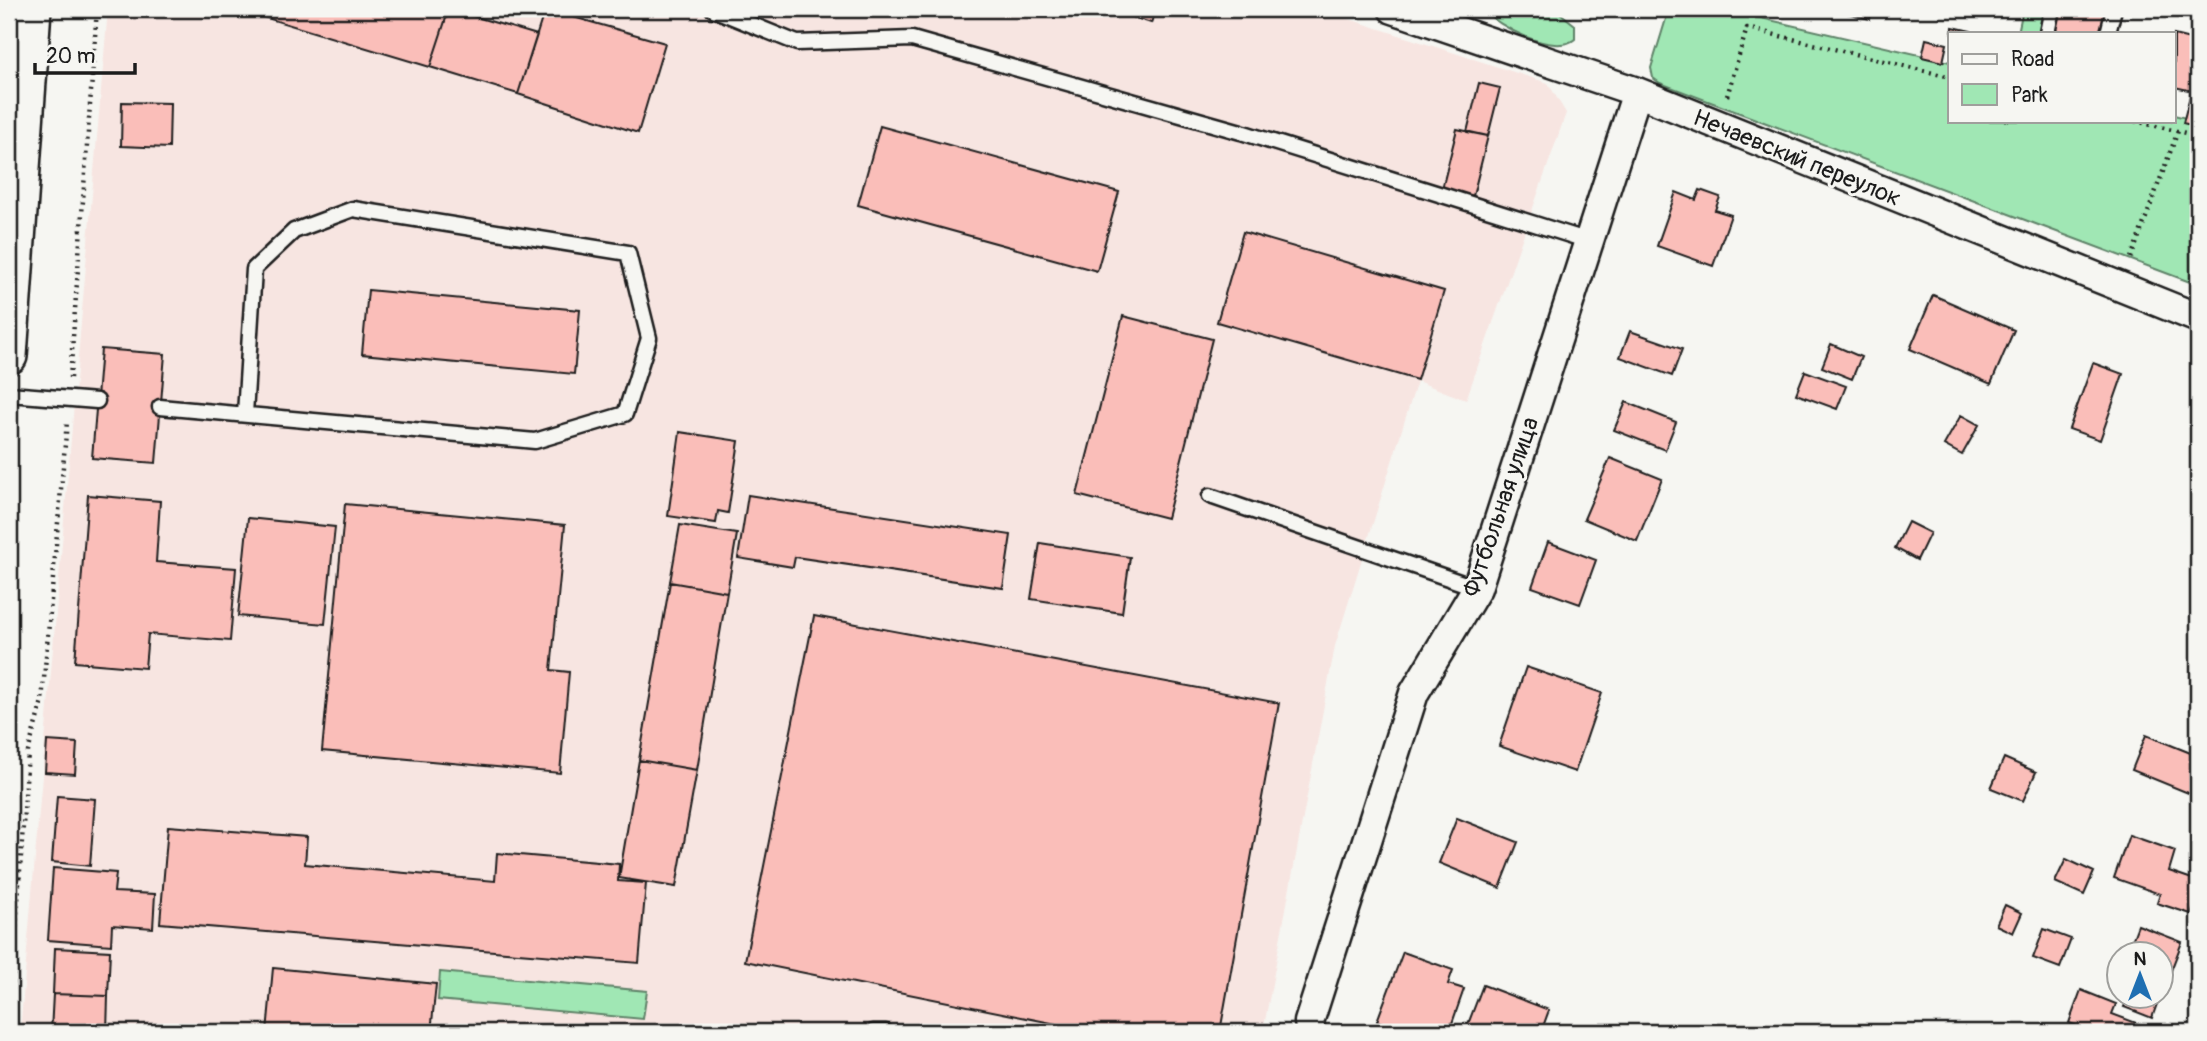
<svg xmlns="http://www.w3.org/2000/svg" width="2207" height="1041" viewBox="0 0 2207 1041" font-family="Pangolin,sans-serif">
	<rect width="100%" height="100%" fill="#f6f6f2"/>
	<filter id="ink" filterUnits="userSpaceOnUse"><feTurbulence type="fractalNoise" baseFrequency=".0143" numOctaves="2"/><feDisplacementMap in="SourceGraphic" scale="14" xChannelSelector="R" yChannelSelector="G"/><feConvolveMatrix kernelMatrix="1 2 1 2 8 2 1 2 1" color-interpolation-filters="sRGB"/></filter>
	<g filter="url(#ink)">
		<path fill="#f7e5e1" d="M108,9h1210l230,74 18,30 -100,287 -49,-19 -82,265 -72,386h-1243z"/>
		<path fill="#a0e7b4" stroke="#5e8268" stroke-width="2" d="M1484,9h71l20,16v14c-19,17 -79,-12 -91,-30z
			M1669,9h53l228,53v59h224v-6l24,6v164l-538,-202 -7,-5 -2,-10z
			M2023,9h24l-6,24h-23z
			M440,972l207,19 -4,28 -205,-19z"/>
		<path fill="#fabeb9" stroke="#1c1c1c" stroke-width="2" d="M237,9h212l-19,58z
			M449,9l88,26 -19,59 -88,-27z
			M545,9l120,34 -27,90 -120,-39z
			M1107,9h49l-5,14z
			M1832,9h41l-3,10z
			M2058,9h52l-6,24h-52z
			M1953,27l18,4v2h-19z
			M2174,35l24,6v51l-24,-5z
			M1926,39l21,5 -4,18 -21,-5z
			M1479,83l21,5 -12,48 -21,-4z
			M2191,92l7,2v33l-15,-4z
			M122,102l48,1 -1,45 -48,-2z
			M880,126l239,66 -22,79 -239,-66z
			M1457,129l31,7 -15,60 -31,-7z
			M1700,190l20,7 -5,13 16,5 -18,51 -56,-20 19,-54 20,8z
			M1243,232l201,59 -27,89 -200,-58z
			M368,290l212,20 -6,64 -212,-20z
			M1933,295l81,35 -23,54 -81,-35z
			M1123,316l89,23 -45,179 -90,-23z
			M1630,331l52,18 -10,27 -52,-19z
			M1831,344l30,13 -9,22 -30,-12z
			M101,349l64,5 -9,109 -64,-5z
			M2093,363l30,11 -23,66 -31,-11z
			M1805,371l41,15 -9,23 -41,-15z
			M1626,402l50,20 -11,28 -51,-20z
			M1961,415l18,10 -17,30 -18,-10z
			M680,432l59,9 -11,72 -10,-2 -2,12 -48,-7z
			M1610,458l52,21 -25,62 -53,-22z
			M88,495l72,6 -4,61 80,6 -6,73 -82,-7 -3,34 -70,-6z
			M748,495l263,40 -8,53 -208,-31 -2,10 -55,-9z
			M345,504l220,21 -14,145 18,2 -9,101 -238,-22z
			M248,518l87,9 -10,97 -87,-8z
			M1908,522l22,11 -13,27 -22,-12z
			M680,525l57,9 -10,58 -57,-10z
			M1548,542l48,18 -16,44 -48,-17z
			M1040,543l90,14 -8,56 -91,-14z
			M670,582l57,10 -30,178 -58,-10z
			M814,616l465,87 -59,329h-124l-351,-71z
			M1526,667l76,26 -27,79 -76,-26z
			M2146,735l52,21v41l-66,-27z
			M47,741l30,2 -2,31 -30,-2z
			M2004,758l32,14 -13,29 -32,-13z
			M639,760l58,10 -21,117 -57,-9z
			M57,796l38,3 -5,67 -38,-4z
			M1457,818l61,24 -18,46 -61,-25z
			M168,826l139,11 -2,27 190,17 2,-28 122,11 -1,17 28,2 -7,80 -479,-40z
			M2129,835l46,16 -6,20 29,10v13l-7,20 -34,-11 3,-9 -46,-16z
			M2066,859l28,13 -10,23 -29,-13z
			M53,868l63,5 -2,19 41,2 -2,34 -41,-3 -1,20 -63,-5z
			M2005,905l17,8 -9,20 -17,-8z
			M2138,925l44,17 -12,31 -8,-4v-15h-35z
			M2044,929l27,10 -11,29 -27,-10z
			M55,948l55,3 -2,45 -55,-2z
			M1403,952l50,18 -5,14 16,5 -15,43 -13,-5 -2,5h-25l-32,-11z
			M273,968l163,16 -5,48h-164z
			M1483,985l66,25 -8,22h-32l-5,-3 -1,3h-38z
			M2081,990l35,14 -4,10 35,13 -2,5h-52l-24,-9z
			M53,994l55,2 -1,36h-56z
			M2129,996h14l15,5 -6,17 -28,-11z"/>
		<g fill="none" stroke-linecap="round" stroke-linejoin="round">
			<defs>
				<path id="service" d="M713,9l84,34 115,-4 329,93 348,109
					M2047,33l5,-24
					M2108,33l6,-24
					M9,394l88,7
					M160,407l375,34 90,-27 24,-76 -21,-85 -275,-44 -59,22 -40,38 -9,145
					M1210,496l267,92
					M873,1032h13"/>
				<path id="minor" d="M1393,9l244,83 561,226
					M1311,1032l-2,-10 105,-329 63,-105 160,-496"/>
				<path id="tertiary" d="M9,356l24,-347"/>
			</defs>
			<use href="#service" stroke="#1c1c1c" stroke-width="19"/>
			<use href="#minor" stroke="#1c1c1c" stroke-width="33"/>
			<use href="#tertiary" stroke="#1c1c1c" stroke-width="40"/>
			<path stroke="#1c1c1c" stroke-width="4.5" stroke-dasharray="2 5" stroke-linecap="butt" d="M1727,96l20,-68 203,49
				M2135,121l63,15
				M2131,258l47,-127
				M70,378l27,-369
				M9,1032l19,-280 14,-51 25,-279"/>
			<use href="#service" stroke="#f6f6f2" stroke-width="14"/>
			<use href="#minor" stroke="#f6f6f2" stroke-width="28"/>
			<use href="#tertiary" stroke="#f6f6f2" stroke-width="35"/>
		</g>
	</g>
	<g text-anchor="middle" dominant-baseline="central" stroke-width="6" stroke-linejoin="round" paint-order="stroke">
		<g font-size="24" fill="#1c1c1c" stroke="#f6f6f2">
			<text transform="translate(1797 158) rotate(22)">Нечаевский переулок</text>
			<text transform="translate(1501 507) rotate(-71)">Футбольная улица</text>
		</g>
	</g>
	<rect width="2207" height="1041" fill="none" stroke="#f6f6f2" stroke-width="35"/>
	<rect x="18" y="18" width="2172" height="1006" fill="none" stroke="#1c1c1c" stroke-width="2.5" filter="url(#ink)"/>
	<rect x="1948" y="32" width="228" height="91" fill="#f6f6f2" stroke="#9f9f9c" stroke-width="2"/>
	<rect x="1962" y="54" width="35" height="10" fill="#f6f6f2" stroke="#9f9f9c" stroke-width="2"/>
	<text x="2011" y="66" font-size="21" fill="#1c1c1c">Road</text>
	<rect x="1962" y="84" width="35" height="21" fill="#a0e7b4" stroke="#9f9f9c" stroke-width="2"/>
	<text x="2011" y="102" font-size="21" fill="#1c1c1c">Park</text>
	<g transform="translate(2140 975)"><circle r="33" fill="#f6f6f2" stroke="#9f9f9c" stroke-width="2"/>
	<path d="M0-5L12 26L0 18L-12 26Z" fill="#1f6fb2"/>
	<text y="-10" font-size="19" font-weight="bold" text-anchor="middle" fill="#1c1c1c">N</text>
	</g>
	<path d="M35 63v10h100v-10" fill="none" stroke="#1c1c1c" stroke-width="3.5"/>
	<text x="46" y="63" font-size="21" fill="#1c1c1c" stroke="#f6f6f2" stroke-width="5" paint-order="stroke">20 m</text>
</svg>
